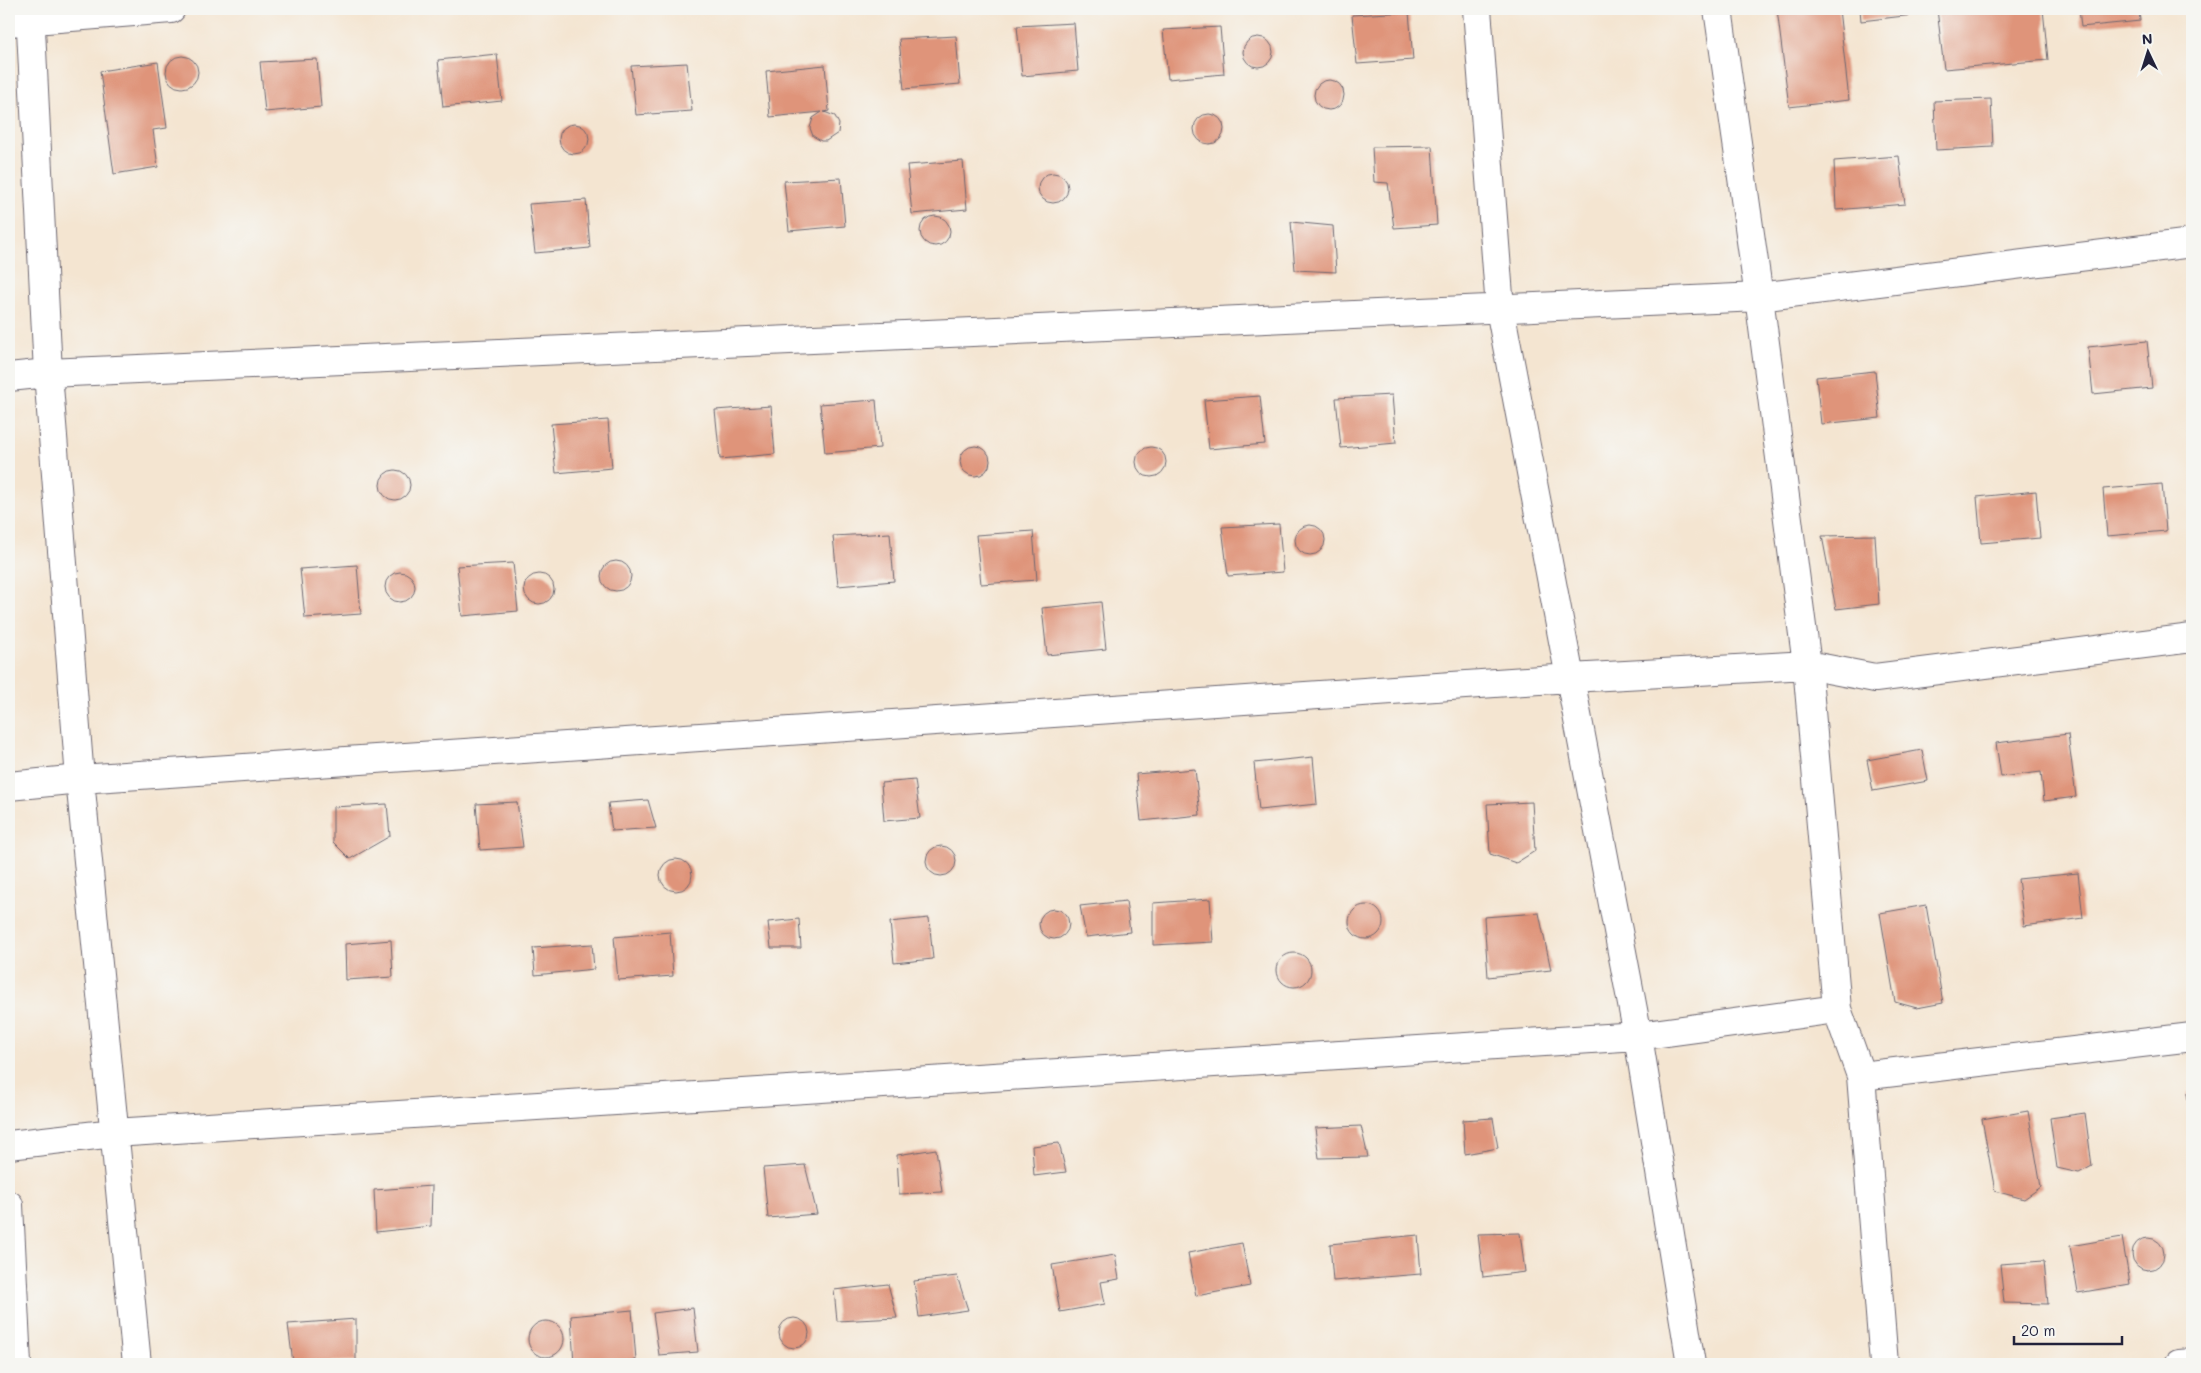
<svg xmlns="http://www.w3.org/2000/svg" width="2201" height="1373" viewBox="0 0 2201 1373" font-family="Mali,sans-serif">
	<rect width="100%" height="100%" fill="#f6f6f2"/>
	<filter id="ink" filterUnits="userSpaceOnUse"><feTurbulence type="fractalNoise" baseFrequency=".02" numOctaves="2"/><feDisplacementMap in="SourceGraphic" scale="10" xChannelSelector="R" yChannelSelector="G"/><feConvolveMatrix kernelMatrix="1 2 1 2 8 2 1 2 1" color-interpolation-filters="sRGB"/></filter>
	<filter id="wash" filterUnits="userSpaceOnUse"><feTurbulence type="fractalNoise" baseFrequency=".0096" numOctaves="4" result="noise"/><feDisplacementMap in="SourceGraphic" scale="20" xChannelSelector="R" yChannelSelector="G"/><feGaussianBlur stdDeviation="1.12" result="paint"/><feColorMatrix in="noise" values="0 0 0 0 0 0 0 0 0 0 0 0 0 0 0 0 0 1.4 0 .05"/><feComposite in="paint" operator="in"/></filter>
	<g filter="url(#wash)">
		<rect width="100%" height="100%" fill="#f4e5d1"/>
		<g id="blocks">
			<path fill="#df947a" d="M1777,9h62l10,91 -60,7z
				M1860,9h52l1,6 -52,6z
				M1937,9h106l5,51 -104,9z
				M2079,9h60l1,12 -59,6z
				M1409,12l4,48 -56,4 -5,-49z
				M1074,23l4,48 -56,5 -5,-50z
				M1220,27l4,47 -56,5 -5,-49z
				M956,36l4,48 -56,5 -5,-50z
				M1243 52a15 15 0 1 1 30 0a15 15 0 1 1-30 0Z
				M497,54l5,47 -59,6 -5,-47z
				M166 72a16 16 0 1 1 32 0a16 16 0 1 1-32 0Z
				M317,59l4,48 -56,5 -5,-50z
				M158,62l9,66 -14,2 5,37 -44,7 -14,-103z
				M687,63l5,48 -56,4 -5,-49z
				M825,65l4,46 -5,1 11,4 4,8 -1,9 -12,8h-5l-8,-5 -3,-8 3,-10 9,-6 -52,5 -4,-46z
				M1314 95a15 15 0 1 1 30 0a15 15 0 1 1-30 0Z
				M1991,99l2,48 -57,3 -2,-49z
				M1194 129a15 15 0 1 1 30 0a15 15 0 1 1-30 0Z
				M559 139a15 15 0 1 1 30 0a15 15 0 1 1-30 0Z
				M1432,146l5,79 -43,3 -6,-45 -14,-1 -2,-35z
				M1899,156l6,48 -69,6 -2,-49z
				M963,161l4,48 -55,5 -5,-49z
				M1038 188a15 15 0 1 1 30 0a15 15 0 1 1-30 0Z
				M841,178l4,48 -56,5 -5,-50z
				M586,200l4,48 -55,5 -6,-49z
				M920 231a15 15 0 1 1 30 0a15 15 0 1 1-30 0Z
				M1291,222l42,4 3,46 -41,-2z
				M2147,341l5,47 -59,6 -5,-47z
				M1875,371l5,47 -59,6 -5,-47z
				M1392,395l4,48 -55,5 -5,-50z
				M1260,396l5,48 -56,5 -5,-49z
				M876,400l4,48 -55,5 -5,-49z
				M771,406l4,48 -55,5 -5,-49z
				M608,420l4,48 -56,5 -5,-49z
				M960 461a15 15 0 1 1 30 0a15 15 0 1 1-30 0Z
				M1136 462a15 15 0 1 1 30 0a15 15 0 1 1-30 0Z
				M380 485a15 15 0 1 1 30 0a15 15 0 1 1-30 0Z
				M2162,484l4,47 -59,5 -4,-47z
				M2036,491l4,47 -59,5 -4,-46z
				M1279,524l4,48 -55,4 -6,-49z
				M1295 540a15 15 0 1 1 30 0a15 15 0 1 1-30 0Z
				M1033,531l4,49 -56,4 -5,-49z
				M890,533l4,48 -56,5 -5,-50z
				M1875,535l4,69 -43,5 -14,-73z
				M601 576a15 15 0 1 1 30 0a15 15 0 1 1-30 0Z
				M513,563l5,48 -56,5 -5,-50z
				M357,565l4,49 -56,4 -5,-49z
				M385 587a15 15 0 1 1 30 0a15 15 0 1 1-30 0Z
				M524 589a15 15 0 1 1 30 0a15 15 0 1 1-30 0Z
				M1101,602l5,47 -59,6 -5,-47z
				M2068,734l8,63 -32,4 -3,-29 -40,5 -5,-34z
				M1922,750l6,31 -55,10 -6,-31z
				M1313,757l4,47 -58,6 -5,-47z
				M1195,769l5,46 -59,6 -5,-47z
				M915,780l5,38 -36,3 -3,-38z
				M648,800l8,28 -44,3 -4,-28z
				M517,802l6,45 -43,3 -4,-46z
				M1532,802l3,49 -19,12 -26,-9 -3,-50z
				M387,804l3,32 -40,23 -17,-17v-35z
				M926 861a15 15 0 1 1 30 0a15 15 0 1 1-30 0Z
				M660 875a16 16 0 1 1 32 0a16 16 0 1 1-32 0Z
				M2078,873l5,45 -59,8 -6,-47z
				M1210,899l3,43 -60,3v-42z
				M1126,901l4,31 -44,5 -6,-31z
				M1349 922a17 17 0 1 1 34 0a17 17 0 1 1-34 0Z
				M1926,905l17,98 -26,5 -22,-6 -15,-89z
				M1039 924a15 15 0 1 1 30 0a15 15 0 1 1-30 0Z
				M1539,913l12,57 -63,7 -4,-60z
				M929,918l4,41 -39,4 -4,-41z
				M799,919l2,29h-30l-3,-26z
				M670,932l3,44 -55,4 -4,-43z
				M391,940l2,37 -47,3 -1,-36z
				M592,944l2,25 -59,6 -2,-27z
				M1277 970a17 17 0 1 1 34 0a17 17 0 1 1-34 0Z
				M2192,1092v32h-1l-4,-31z
				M2028,1111l13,76 -17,12 -29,-8 -13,-72z
				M2085,1113l7,53 -13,7 -22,-5 -7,-50z
				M1493,1118l5,30 -33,6 -2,-34z
				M1361,1126l7,31 -49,1 -4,-30z
				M1059,1143l7,29 -32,4 -2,-30z
				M936,1149l6,43 -43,2 -2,-39z
				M805,1165l12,49 -49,4 -5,-50z
				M432,1186l-1,40 -55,6 -2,-42z
				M1520,1233l5,39 -42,5 -5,-43z
				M1418,1235l3,39 -88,7 -3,-37z
				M2122,1237l8,47 -52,9 -8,-47z
				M2132 1254a16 16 0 1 1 32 0a16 16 0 1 1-32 0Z
				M1242,1243l8,43 -54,10 -8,-43z
				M1115,1255l4,24 -18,3 4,22 -45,8 -8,-47z
				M2044,1261l4,43 -44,-1 -4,-39z
				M957,1276l11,34 -49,7 -5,-36z
				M888,1284l9,34 -60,3 -3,-31z
				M693,1308l5,44 -39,3 -6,-42z
				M632,1310l4,50 -62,4 -3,-48z
				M779 1333a15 15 0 1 1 30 0a15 15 0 1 1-30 0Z
				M356,1319v42l-63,2 -5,-39z
				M528 1339a18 18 0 1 1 36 0a18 18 0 1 1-36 0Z"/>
		</g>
	</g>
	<g filter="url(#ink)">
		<use href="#blocks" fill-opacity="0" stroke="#6c6670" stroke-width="1"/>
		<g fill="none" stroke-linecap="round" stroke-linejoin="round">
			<defs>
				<path id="street" d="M30,9l18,364 32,406 57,585
					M1477,9l23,300 138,727 53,328
					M1718,9l41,288 48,368 30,344 24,67 23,288
					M9,22l162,-13
					M9,377l39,-4 1711,-76 433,-54
					M9,786l71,-7 1490,-101 237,-13 68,13 317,-40
					M1861,1076l331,-39
					M9,1145l105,-12 1524,-97 199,-27
					M9,1205l8,159
					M2179,1364l13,-1"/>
			</defs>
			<use href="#street" stroke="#6c6670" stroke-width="30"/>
			<use href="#street" stroke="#fff" stroke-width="28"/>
		</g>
	</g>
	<rect width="2201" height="1373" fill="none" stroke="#f6f6f2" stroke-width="30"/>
	<g transform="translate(2148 52) rotate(356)" stroke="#f6f6f2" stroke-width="4" paint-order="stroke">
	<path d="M0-4L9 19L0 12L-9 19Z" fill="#22223b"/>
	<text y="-8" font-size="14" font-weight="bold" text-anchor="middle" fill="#22223b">N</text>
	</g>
	<path d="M2014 1336v8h108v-8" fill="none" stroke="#22223b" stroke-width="2.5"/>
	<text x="2021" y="1336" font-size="15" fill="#22223b" stroke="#f6f6f2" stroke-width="4" paint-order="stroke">20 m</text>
</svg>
